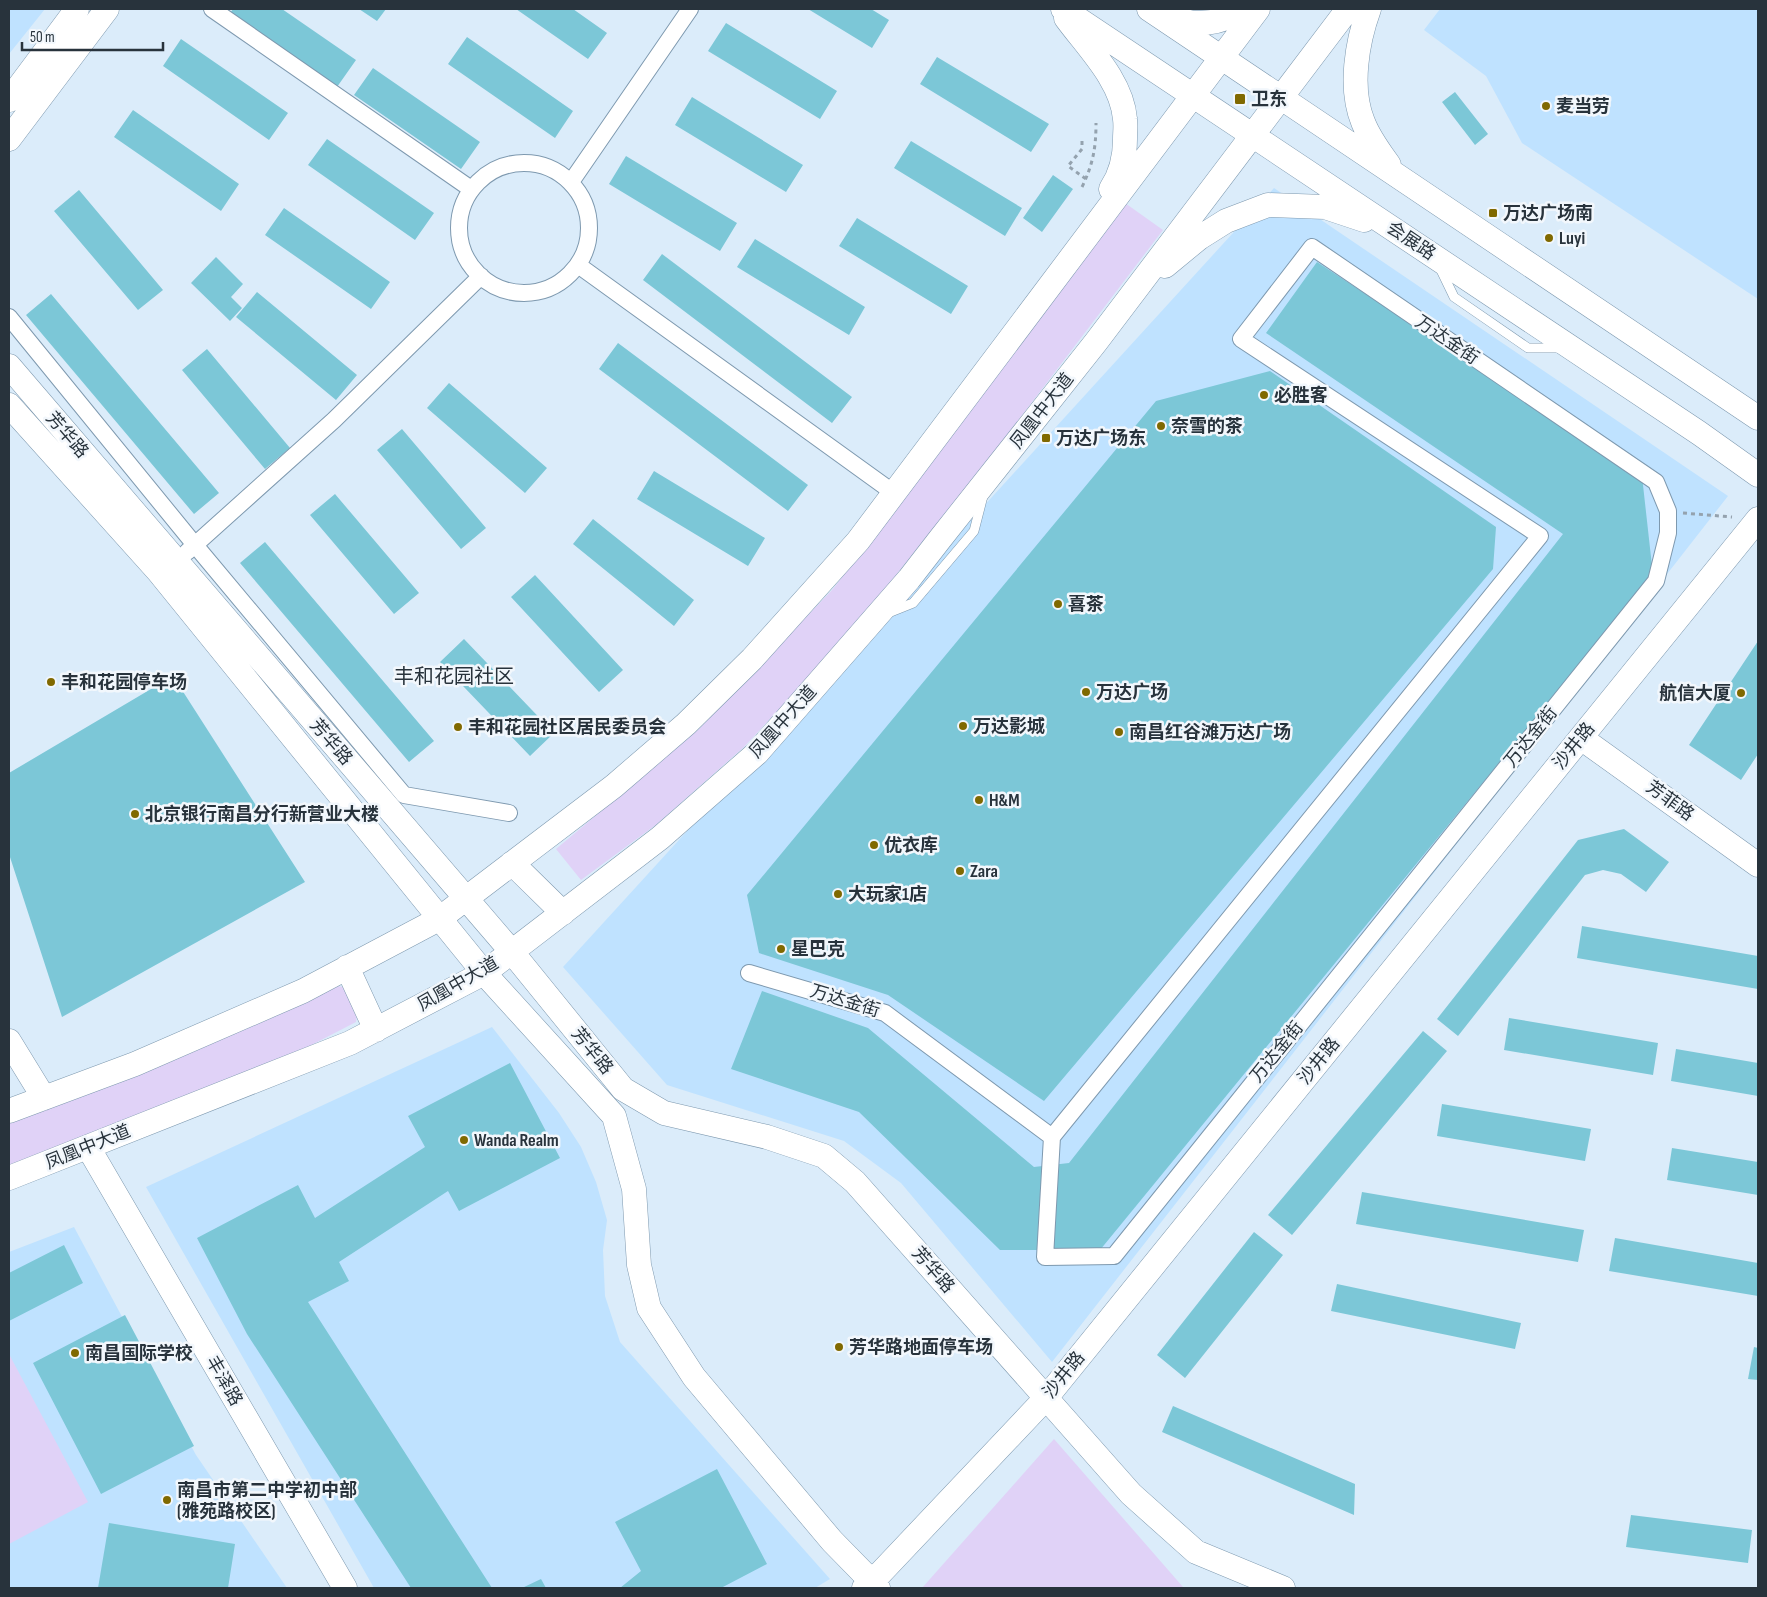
<svg xmlns="http://www.w3.org/2000/svg" width="1767" height="1597" viewBox="0 0 1767 1597" font-family="'Sofia Sans Condensed','Noto Sans SC',sans-serif">
	<rect width="100%" height="100%" fill="#dbecfa"/>
	<path fill="#bfe2ff" d="M9,9h36l-36,45z
		M1440,9h318v290l-236,-156 -36,-67 -62,-46z
		M1274,188l454,308 -676,866 -151,-179 -57,-42 -177,-56 -104,-118z
		M492,1027l67,86 22,34 15,35 11,38 -4,30 2,46 15,46 210,237 -15,9h-441l-228,-401z
		M74,1227l122,228 91,133h-278v-336z"/>
	<path fill="#e0d2f7" d="M1125,203l38,27 -181,238 -135,168 -103,111 -87,77 -76,56 -25,-31 143,-120 134,-140z
		M330,985l14,2 13,28 -1,7 -93,48 -254,97v-46z
		M9,1354l79,148 -79,42z
		M1054,1439l129,148 3,1h-264z"/>
	<path fill="#7cc7d7" d="M233,9h49l74,51 -19,27 -107,-74z
		M359,9h27l-9,12z
		M516,9h57l34,24 -19,26z
		M808,9h63l18,11 -17,28z
		M726,23l111,68 -17,28 -112,-68z
		M467,37l106,74 -18,27 -107,-74z
		M181,39l107,74 -19,27 -106,-74z
		M937,57l112,67 -18,28 -111,-68z
		M373,68l107,74 -19,27 -107,-74z
		M1455,92l33,42 -13,11 -33,-43z
		M692,97l111,68 -17,27 -111,-67z
		M133,110l106,74 -18,27 -107,-74z
		M327,139l107,74 -19,27 -107,-75z
		M911,141l111,67 -17,28 -111,-68z
		M626,156l111,67 -17,28 -111,-67z
		M1053,175l20,14 -31,43 -19,-14z
		M79,190l84,100 -25,20 -84,-99z
		M284,208l106,74 -19,27 -106,-74z
		M857,218l111,68 -17,28 -112,-68z
		M755,239l110,68 -16,28 -112,-68z
		M662,254l190,143 -20,26 -189,-143z
		M216,257l27,27 -12,13 11,11 -12,13 -39,-38z
		M1317,262l325,214 11,99 -553,675h-100l-141,-138 -128,-43 31,-78 106,37 166,139 35,-4 494,-629 -297,-201z
		M257,292l100,83 -21,25 -100,-83z
		M51,294l168,199 -25,21 -168,-199z
		M618,343l190,142 -20,26 -189,-142z
		M207,349l83,99 -25,21 -83,-99z
		M1270,371l226,156 -3,42 -449,532 -156,-106 -129,-42 -12,-58 409,-494z
		M449,383l98,85 -22,25 -98,-85z
		M402,429l84,99 -25,21 -84,-99z
		M654,471l111,67 -17,28 -111,-67z
		M335,494l84,99 -25,21 -84,-99z
		M593,519l101,81 -20,26 -101,-82z
		M265,542l169,199 -25,21 -169,-199z
		M535,575l88,95 -24,22 -88,-95z
		M464,639l90,94 -24,23 -90,-94z
		M1758,641v113l-17,26 -52,-35z
		M173,676l132,206 -243,135 -53,-163v-81z
		M1624,829l45,33 -23,30 -25,-18 -18,-4 -18,5 -127,161 -21,-17 141,-179z
		M1582,926l176,30v33l-181,-31z
		M1509,1018l149,25 -5,32 -149,-25z
		M1423,1031l24,20 -155,184 -24,-20z
		M1676,1049l82,14v33l-87,-15z
		M510,1063l50,95 -101,53 -11,-20 -109,71 10,19 -41,21 184,286h-81l-164,-254 -50,-96 101,-53 17,33 110,-71 -17,-31z
		M1442,1104l149,25 -6,32 -148,-25z
		M1672,1148l86,14v33l-91,-15z
		M1362,1192l222,38 -6,32 -222,-38z
		M1254,1232l29,23 -98,123 -28,-23z
		M1615,1238l143,25v33l-149,-25z
		M64,1245l19,38 -74,38v-48z
		M1337,1284l184,39 -6,26 -184,-38z
		M125,1315l69,131 -93,48 -68,-131z
		M1754,1347l4,1v32l-10,-1z
		M1173,1406l182,78 -1,31 -192,-83z
		M717,1469l50,95 -46,24h-101l21,-17 -26,-49z
		M1631,1515l121,15 -4,33 -122,-16z
		M109,1523l126,21 -7,44h-130z
		M541,1579l5,9h-24z"/>
	<g fill="none" stroke-linecap="round" stroke-linejoin="round">
		<defs>
			<path id="lane" d="M1440,268l14,29 74,51h33
				M888,613l25,-10 61,-72 9,-35"/>
			<path id="street" d="M212,9l259,180
				M459 228a65 65 0 1 1 130 0a65 65 0 1 1-130 0Z
				M571,182l119,-173
				M578,265l316,228
				M9,317l186,228 209,250 105,18
				M187,552l147,-132 147,-144
				M749,973l136,40 167,124 488,-601 -299,-197 71,-92 344,235 12,29v22l-12,48 -542,675 -69,1 7,-120"/>
			<path id="secondary" d="M1063,9l636,424 59,42
				M1149,9l609,409
				M1369,9c-12,33 -20,79 -6,113 6,16 16,29 26,43
				M1169,15c26,14 53,8 76,-6
				M1066,18c22,30 56,63 59,101 1,7 0,13 0,20 0,18 -4,35 -14,50
				M9,100l68,-91
				M9,139l98,-130
				M1165,266l34,-28 27,-17 42,-16 57,2 39,13
				M9,366l503,586 111,137 41,24 103,24 57,19 31,26 276,312 65,58 87,36
				M9,405l149,166 326,402 130,143 20,73 5,76 10,43 45,69 138,164 46,47
				M1581,738l177,127
				M512,863l51,50
				M347,967l29,63
				M9,1041l35,57
				M9,1111l126,-47 168,-73 136,-72 175,-133 72,-62 66,-65 106,-118 400,-532
				M88,1147l257,441
				M9,1178l341,-135 134,-70 176,-135 97,-85 152,-174 31,-40 156,-197 252,-333
				M864,1588l8,-6 174,-184 712,-879"/>
		</defs>
		<use href="#lane" stroke="#7e99af" stroke-width="10"/>
		<use href="#street" stroke="#7e99af" stroke-width="18"/>
		<use href="#secondary" stroke="#7e99af" stroke-width="25"/>
		<path stroke="#94a2ae" stroke-width="3" stroke-dasharray="4 4" stroke-linecap="butt" d="M1082,141v8l-14,17 18,13
			M1082,187c11,-23 14,-39 14,-64
			M1683,513l49,4"/>
		<use href="#lane" stroke="#fff" stroke-width="9"/>
		<use href="#street" stroke="#fff" stroke-width="16"/>
		<use href="#secondary" stroke="#fff" stroke-width="24"/>
	</g>
	<g fill="#806900" stroke="#f2f7fc" stroke-width="2">
		<rect x="1234" y="93" width="12" height="12" rx="2.5"/>
		<circle cx="1546" cy="106" r="5"/>
		<rect x="1488" y="208" width="10" height="10" rx="2.5"/>
		<circle cx="1549" cy="238" r="5"/>
		<circle cx="1264" cy="395" r="5"/>
		<circle cx="1161" cy="426" r="5"/>
		<rect x="1041" y="433" width="10" height="10" rx="2.5"/>
		<circle cx="1058" cy="604" r="5"/>
		<circle cx="51" cy="682" r="5"/>
		<circle cx="1086" cy="692" r="5"/>
		<circle cx="1741" cy="693" r="5"/>
		<circle cx="963" cy="726" r="5"/>
		<circle cx="458" cy="727" r="5"/>
		<circle cx="1119" cy="732" r="5"/>
		<circle cx="979" cy="800" r="5"/>
		<circle cx="135" cy="814" r="5"/>
		<circle cx="874" cy="845" r="5"/>
		<circle cx="960" cy="871" r="5"/>
		<circle cx="838" cy="894" r="5"/>
		<circle cx="781" cy="949" r="5"/>
		<circle cx="464" cy="1140" r="5"/>
		<circle cx="839" cy="1347" r="5"/>
		<circle cx="75" cy="1353" r="5"/>
		<circle cx="167" cy="1500" r="5"/>
	</g>
	<g text-anchor="middle" dominant-baseline="central" stroke-width="5" stroke-linejoin="round" paint-order="stroke">
		<g font-size="18" font-weight="bold" fill="#28333c" stroke="#f2f7fc" text-anchor="start">
			<text x="1251" y="99">卫东</text>
			<text x="1556" y="106">麦当劳</text>
			<text x="1503" y="213">万达广场南</text>
			<text x="1559" y="238">Luyi</text>
			<text x="1274" y="395">必胜客</text>
			<text x="1171" y="426">奈雪的茶</text>
			<text x="1056" y="438">万达广场东</text>
			<text x="1068" y="604">喜茶</text>
			<text x="61" y="682">丰和花园停车场</text>
			<text x="1096" y="692">万达广场</text>
			<text x="1731" y="693" text-anchor="end">航信大厦</text>
			<text x="973" y="726">万达影城</text>
			<text x="468" y="727">丰和花园社区居民委员会</text>
			<text x="1129" y="732">南昌红谷滩万达广场</text>
			<text x="989" y="800">H&amp;M</text>
			<text x="145" y="814">北京银行南昌分行新营业大楼</text>
			<text x="884" y="845">优衣库</text>
			<text x="970" y="871">Zara</text>
			<text x="848" y="894">大玩家1店</text>
			<text x="791" y="949">星巴克</text>
			<text x="474" y="1140">Wanda Realm</text>
			<text x="849" y="1347">芳华路地面停车场</text>
			<text x="85" y="1353">南昌国际学校</text>
			<text x="177" y="1490">南昌市第二中学初中部<tspan x="177" dy="21">(雅苑路校区)</tspan></text>
		</g>
		<g font-size="18" fill="#28333c" stroke="#f2f7fc">
			<text transform="translate(1411 241) rotate(34)">会展路</text>
			<text transform="translate(1447 340) rotate(34)">万达金街</text>
			<text transform="translate(1042 411) rotate(-52)">凤凰中大道</text>
			<text transform="translate(67 435) rotate(49)">芳华路</text>
			<text transform="translate(783 722) rotate(-48)">凤凰中大道</text>
			<text transform="translate(1531 737) rotate(-51)">万达金街</text>
			<text transform="translate(331 742) rotate(49)">芳华路</text>
			<text transform="translate(1574 746) rotate(-51)">沙井路</text>
			<text transform="translate(1670 801) rotate(36)">芳菲路</text>
			<text transform="translate(458 984) rotate(-30)">凤凰中大道</text>
			<text transform="translate(845 1001) rotate(17)">万达金街</text>
			<text transform="translate(592 1051) rotate(51)">芳华路</text>
			<text transform="translate(1277 1052) rotate(-51)">万达金街</text>
			<text transform="translate(1319 1061) rotate(-51)">沙井路</text>
			<text transform="translate(88 1147) rotate(-22)">凤凰中大道</text>
			<text transform="translate(933 1270) rotate(49)">芳华路</text>
			<text transform="translate(1064 1375) rotate(-51)">沙井路</text>
			<text transform="translate(224 1381) rotate(60)">丰泽路</text>
		</g>
		<g font-size="20" fill="#28333c" stroke="#f2f7fc">
			<text x="454" y="677">丰和花园社区</text>
		</g>
	</g>
	<rect width="1767" height="1597" fill="none" stroke="#28333c" stroke-width="20"/>
	<path d="M22 42v8h141v-8" fill="none" stroke="#28333c" stroke-width="2.5"/>
	<text x="30" y="42" font-size="15" fill="#28333c" stroke="#f2f7fc" stroke-width="4" paint-order="stroke">50 m</text>
</svg>
